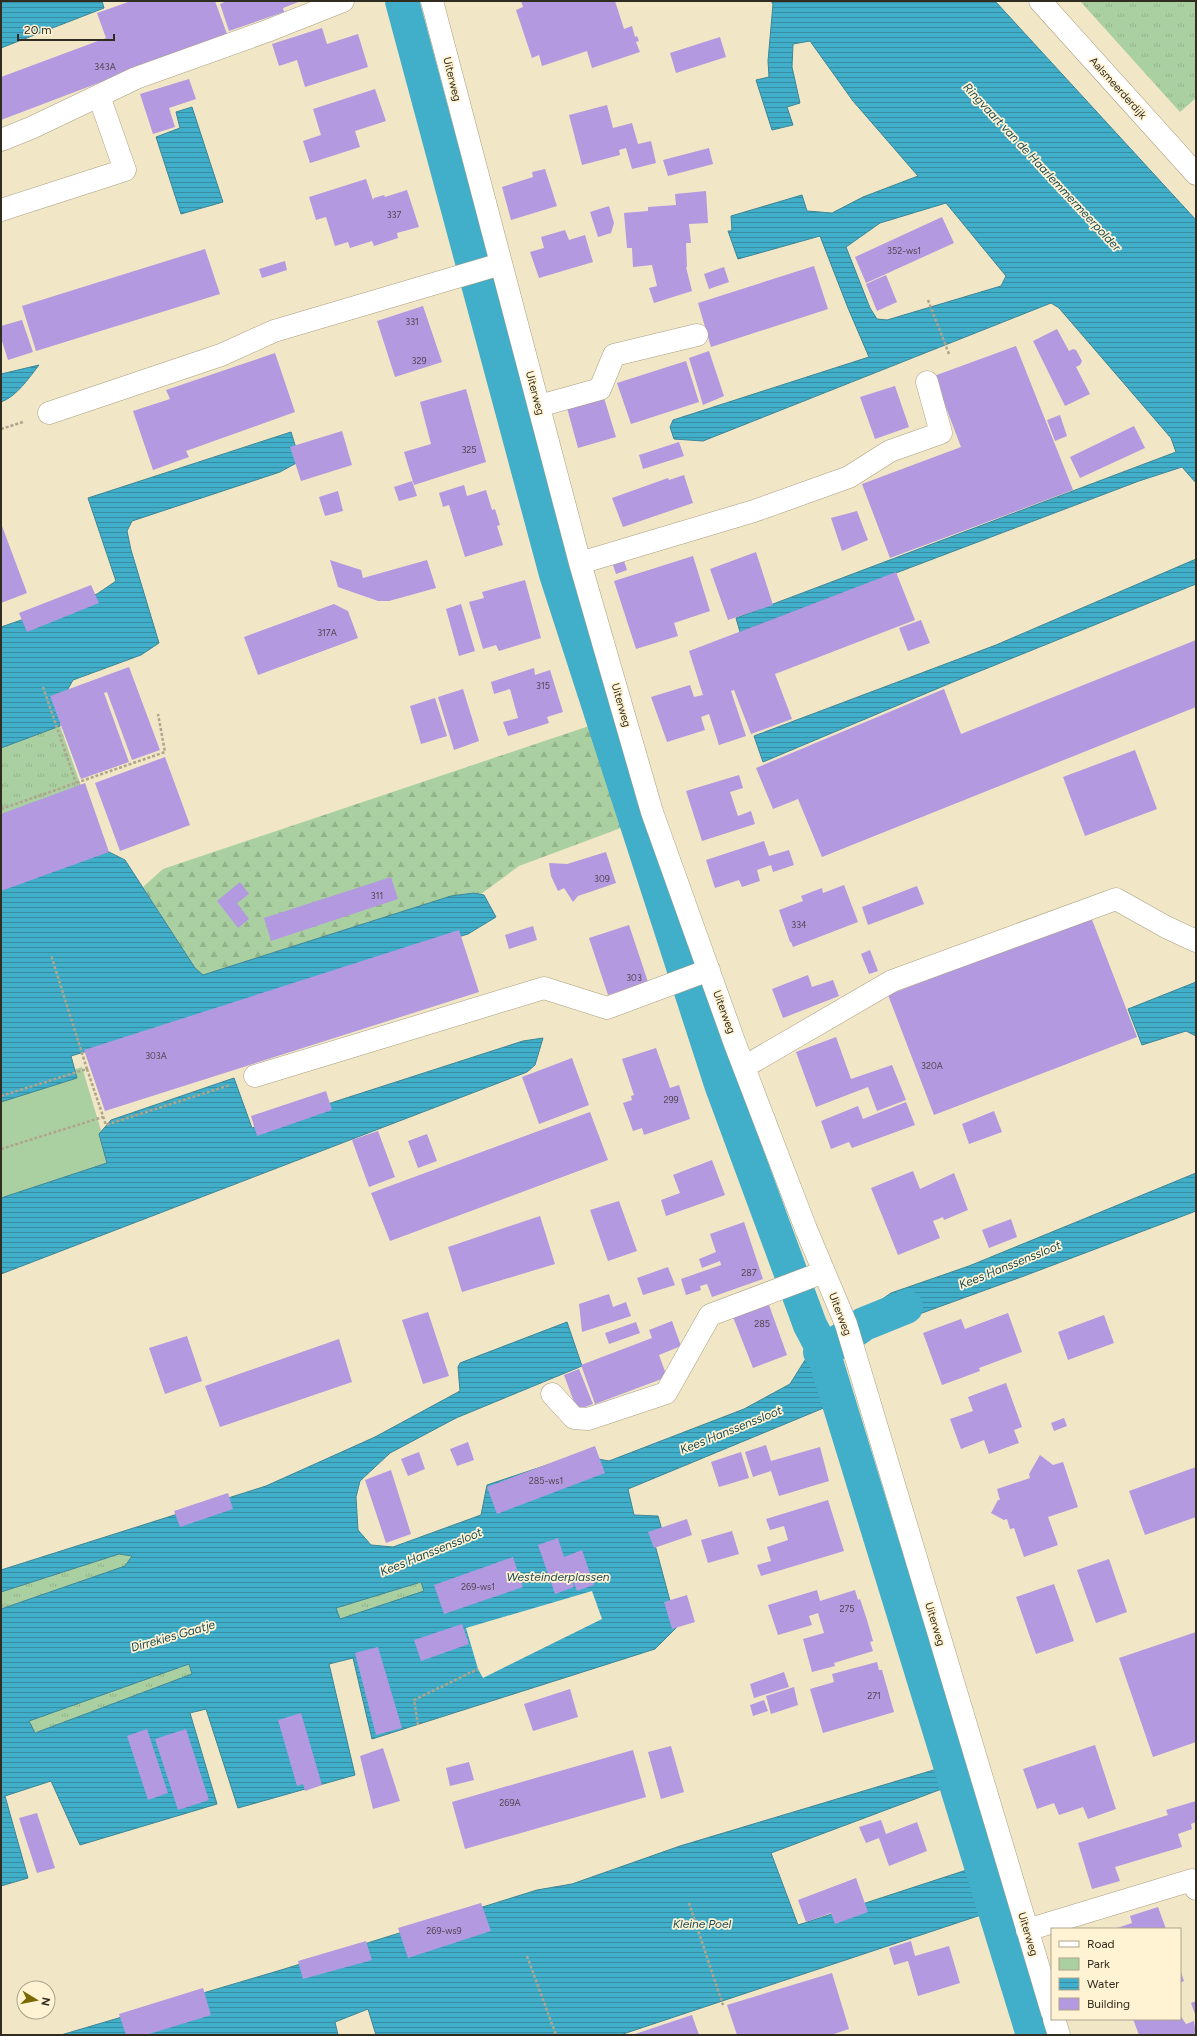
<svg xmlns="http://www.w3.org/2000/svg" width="1197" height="2036" viewBox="0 0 1197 2036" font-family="Figtree,sans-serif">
	<defs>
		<pattern id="grass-tufts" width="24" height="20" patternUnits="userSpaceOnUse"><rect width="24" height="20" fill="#aad0a2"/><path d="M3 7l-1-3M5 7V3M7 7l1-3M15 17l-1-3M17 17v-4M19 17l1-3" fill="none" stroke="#93b38b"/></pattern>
		<pattern id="forest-firs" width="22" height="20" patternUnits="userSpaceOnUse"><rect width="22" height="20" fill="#aad0a2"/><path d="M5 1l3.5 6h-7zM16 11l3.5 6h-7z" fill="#93b38b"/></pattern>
		<pattern id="water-rules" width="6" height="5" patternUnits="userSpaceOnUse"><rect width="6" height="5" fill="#41aeca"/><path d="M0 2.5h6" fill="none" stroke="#378ea4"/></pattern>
	</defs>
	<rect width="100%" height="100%" fill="#f1e6c6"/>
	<path fill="url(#grass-tufts)" d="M1080,1h116v97l-16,14z
		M60,726l43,123 -102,37v-138z
		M119,1554l13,2 -7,10 -124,43v-17z
		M421,1582l3,9 -84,28 -5,-12z
		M189,1664l3,10 -157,59 -7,-12z"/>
	<path fill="url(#forest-firs)" d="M616,717l29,102 -126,47 -38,28 -7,-1 -23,3 -248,79 -8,-7 -52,-81 20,-18z"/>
	<path fill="#aad0a2" d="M82,1067l29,97 -110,35v-107z"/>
	<path fill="url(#water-rules)" stroke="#3c8797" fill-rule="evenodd" d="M1,1h101l2,7 -103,40z
		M771,1h224l201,219v263l-14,-16 -43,14 -399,151 -4,-14 440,-166 -5,-14 -112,-130 -8,-5 -348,138 -29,-2 -4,-12 3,-7 196,-63 -21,-49 -28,-72 -82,23 -10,-28h4l-1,-15 71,-21 5,16 25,2 31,-16 55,-21 -65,-75 -43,-60 -17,3 -1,23 8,36 -13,4 6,18 -21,5 -16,-50 13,-3 -1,-16 5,-57zM946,203l60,73 -5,10 -114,34 -10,-1 -7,-11 -24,-61 34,-24z
		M192,107l31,95 -42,12 -25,-77 24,-9 -4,-16z
		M39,365c-10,13 -23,32 -38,37v-28z
		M291,432l9,29 -20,11 -148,49 -5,10 4,19 28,93 -18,12 -68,25 -14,25 1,21 -59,22v-121l96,-33 19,-13 -28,-83z
		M1196,559v25l-243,98 -190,80 -9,-26 242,-91z
		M103,849l22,11 70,108 8,7 248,-79 23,-3 10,2 12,22 -28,17 -397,122 6,22 -76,24v-216z
		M1196,982v54l-10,-5 -44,14 -14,-36z
		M543,1038l-8,27 -8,7 -526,202v-76l106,-35 -8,-29 12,-14 123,-42 18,50 28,-11 29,-7 214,-69z
		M1196,1173v38l-172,65 -157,57 -6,-19 30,-21 78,-27z
		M567,1322l15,44 -126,52 -66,35 -30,28 -4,16 2,33 13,15 22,2 88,-32 6,-30 90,-30 32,6 135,-52 46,-25 32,-51c17,15 17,45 21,67l-215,89 6,26 24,1 6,21 -9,8 22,82 -22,22 -283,90 -19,-81 -24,6 26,111 -117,33 -32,-99 -16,4 27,91 -137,41 -29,-64 -46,15 23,82 -27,8v-277l124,-43 7,-10 -13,-2 -118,38v-22l265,-84 109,-49 85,-46 -2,-24 2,-4zM421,1582l3,9 -84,28 -4,-11zM189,1664l3,10 -157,59 -6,-12z
		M957,1763l6,18 -192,72 27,72 190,-62 14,45 -382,127h-244l-8,-26 -33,13 3,13h-277l220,-65 256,-80 35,-6 108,-38z"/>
	<path fill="#f1e6c6" d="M592,1591l10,28 -119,59 -5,-9 -12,-41z"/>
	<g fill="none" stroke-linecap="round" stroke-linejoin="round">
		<path stroke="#41aeca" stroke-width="34" d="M402,1l154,573 165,510 89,241 12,23 211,687
			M820,1352l2,-4 9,-1 33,-23 42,-17"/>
	</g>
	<path fill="#b399e0" d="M131,1h84l12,33 -226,86v-43l105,-39 -9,-25z
		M227,1h74l-18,7 1,4 -55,19 -9,-27z
		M521,1h94l9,28 8,-3 3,11 2,-1 2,5 -3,1 4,10 -48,16 -5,-17 -45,15 -3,-11 -7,3 -16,-48 7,-3z
		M322,28l5,16 31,-10 10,33 -63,20 -8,-27 -18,6 -7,-22z
		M720,37l6,20 -50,16 -6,-20z
		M189,79l7,20 -27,9 6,19 -22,7 -13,-40z
		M375,89l11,32 -31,10 5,16 -50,16 -7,-22 18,-6 -8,-26z
		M607,105l6,23 19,-5 6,21 13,-3 5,22 -24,6 -6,-21 -7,2 1,5 -38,10 -13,-50z
		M709,148l4,16 -45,12 -5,-16z
		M545,169l12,37 -46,14 -9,-33 31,-10 -1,-5z
		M366,179l7,21 1,-2 10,-3 1,2 22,-7 12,37 -22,6 1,5 -24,8 -2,-5 -22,7 -2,-6 -13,4 -9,-29 -10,3 -7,-23z
		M706,191l2,32 -19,1 2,19h-5l1,24h-1l6,24 -38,12 -5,-15 8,-2 -5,-21 -19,2 -1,-19h-5l-3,-35 24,-2v-4l28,-2 -1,-11z
		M609,206l5,17 -3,10 -13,4 -8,-25z
		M942,217l12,26 -88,40 -11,-26z
		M565,230l4,10 16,-5 8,27 -54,16 -9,-26 14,-4 -3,-11z
		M205,249l15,45 -184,57 -14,-45z
		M285,261l2,9 -25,8 -3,-9z
		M814,266l14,43 -117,38 -13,-44z
		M724,267l5,15 -20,7 -5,-15z
		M886,275l11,27 -20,9 -11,-27z
		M423,306l19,56 -47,15 -18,-56z
		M22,320l11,32 -25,8 -7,-22v-12z
		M1057,329l12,22 4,-2 3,1 6,11 -2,4 -4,2 14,27 -25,12 -32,-65z
		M1016,346l57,144 -183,68 -28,-74 99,-37 -27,-71z
		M709,351l15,45 -21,9 -14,-47z
		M275,353l20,59 -109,39 3,6 -36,13 -20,-59 37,-12 -4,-9z
		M686,361l13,41 -68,22 -14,-41z
		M895,386l14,41 -34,12 -15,-42z
		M466,389l20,73 -72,23 -10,-33 27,-8 -11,-42z
		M604,398l12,39 -38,11 -11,-40z
		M1060,415l7,21 -12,5 -8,-21z
		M1134,426l11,22 -65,30 -10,-21z
		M342,431l10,34 -51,16 -11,-34z
		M679,442l5,14 -41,13 -4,-14z
		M684,475l9,28 -70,24 -11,-29 56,-20 1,2z
		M412,481l5,15 -18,5 -5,-14z
		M464,485l3,11 19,-6 6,20 3,-1 5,16 -3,1 6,19 -38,12 -16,-52 -6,2 -4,-14z
		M338,491l5,20 -18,5 -6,-19z
		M857,511l11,29 -26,11 -11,-33z
		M1,526h1l25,67 -26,10z
		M756,552l17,53 -45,15 -18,-51z
		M693,556l17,55 -36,12 4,13 -42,13 -22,-68z
		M330,560l31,10 2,8 64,-18 9,28 -47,13h-11l-40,-14z
		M624,561l3,9 -11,4 -3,-9z
		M896,572l19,48 -140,54 17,45 -41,15 -17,-44 -3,1 15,45 -27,9 -10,-31 -8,3 4,13 -38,12 -16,-45 39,-12 4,12 9,-2 -14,-44z
		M525,580l16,58 -42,13 -3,-6 -13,4 -14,-47 15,-4 -2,-6z
		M91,585l8,18 -72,29 -8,-19z
		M334,604l14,7 10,27 -100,37 -14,-38z
		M461,604l14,47 -16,5 -13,-47z
		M921,620l9,23 -22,8 -9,-23z
		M1196,640v67l-374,150 -24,-58 -25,10 -17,-41 188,-79 17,45z
		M129,667l31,83 -28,10 -25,-68 -3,1 25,69 -48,17 -31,-83z
		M534,668l1,7 15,-5 13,42 -16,5 2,6 -41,13 -5,-14 15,-4 -8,-29 -16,5 -3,-12z
		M463,689l16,52 -25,9 -16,-53z
		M435,698l12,38 -26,8 -11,-38z
		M1135,750l22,59 -72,27 -22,-59z
		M165,757l25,68 -70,26 -25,-68z
		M739,775l4,13 -13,4 8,24 13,-5 4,13 -53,17 -16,-50z
		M85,783l24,69 -108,39v-77z
		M764,841l5,15 20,-6 5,15 -21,7 -2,-7 -14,5 3,11 -18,6 -3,-7 -24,8 -9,-28z
		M606,852l10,31 -38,13 -5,6 -9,-14 -6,3 -7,-15 -2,-13 18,1z
		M391,877l7,22 -127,42 -7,-23z
		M240,882l9,12 -12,9 12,16 -11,9 -21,-27z
		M844,885l14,37 -65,25 -2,-5h-1l-11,-32 24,-9 -2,-5 21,-8 1,5z
		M917,886l7,18 -56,21 -6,-18z
		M1091,917l46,120 -203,78 -46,-120z
		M629,925l19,57 -40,13 -19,-57z
		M533,926l4,14 -28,9 -4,-14z
		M459,930l20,62 -374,119 -21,-61z
		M870,950l8,21 -9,3 -8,-20z
		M808,975l4,12 21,-7 6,16 -56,22 -11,-29z
		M836,1037l15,42 41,-14 14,35 -29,11 -9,-24 -52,20 -20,-55z
		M656,1048l14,40 9,-3 11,34 -46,16 -2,-7 -9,3 -10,-28 9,-3 -1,-4 3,-1 -12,-36z
		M572,1058l17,47 -50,19 -17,-47z
		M326,1091l6,19 -75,26 -6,-20z
		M906,1102l9,23 -63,23 -3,-6 -18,7 -10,-28 37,-15 5,13z
		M994,1111l8,21 -33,12 -7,-20z
		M590,1112l18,48 -218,81 -19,-48z
		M378,1131l17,46 -26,10 -17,-47z
		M427,1134l10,27 -19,7 -10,-27z
		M712,1160l13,35 -59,21 -5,-16 19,-7 -7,-18z
		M913,1171l7,18 34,-16 14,37 -24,10 -1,-3 -10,4 7,17 -42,17 -27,-67z
		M619,1201l18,50 -29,10 -18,-51z
		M540,1216l15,48 -93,28 -14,-45z
		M1011,1219l6,18 -28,11 -7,-18z
		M744,1222l19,57 -51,18 -5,-13 -7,2 1,4 -15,5 -5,-16 40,-14 -1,-4 -18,7 -3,-9 17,-7 -6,-18z
		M668,1267l7,18 -32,10 -6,-17z
		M609,1294l4,13 13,-5 5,14 -49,16 -3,-28z
		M769,1305l18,50 -34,13 -20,-51z
		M428,1312l21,64 -26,8 -21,-64z
		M1008,1313l14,39 -43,16 1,3 -38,14 -19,-52 38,-14 4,10z
		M1104,1315l10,28 -46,17 -10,-28z
		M672,1321l9,25 -22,9 8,22 -72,27 -14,-39 71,-27 -3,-8z
		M636,1322l4,11 -31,11 -4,-11z
		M187,1336l15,45 -37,13 -16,-46z
		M339,1339l13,43 -132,45 -15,-41z
		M579,1369l14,35 -16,6 -13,-35z
		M1006,1383l16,44 -8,3 5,13 -30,11 -5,-14 -23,9 -11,-30 23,-8 -5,-14z
		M1064,1418l3,8 -13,5 -3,-8z
		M468,1442l6,18 -17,6 -7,-17z
		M766,1445l5,16 49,-14 9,34 -50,15 -8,-25 -18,6 -8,-25z
		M595,1446l10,27 -108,41 -10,-27z
		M419,1452l6,17 -17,7 -7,-17z
		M741,1452l8,26 -30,9 -8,-25z
		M1040,1455l13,10 10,-3 15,45 -30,10 10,28 -34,12 -10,-29 -4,1 -3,-10 -3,1 -13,-7 7,-13h2l-3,-11 33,-11 -1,-4z
		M1196,1467v50l-51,18 -16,-44z
		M391,1470l20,64 -25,9 -21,-63z
		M228,1493l5,16 -53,18 -6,-16z
		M828,1500l16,51 -83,25 -4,-11 14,-4 -4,-14 21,-7 -4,-14 -14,4 -4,-11z
		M687,1519l5,16 -38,13 -6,-16z
		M732,1531l7,23 -31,9 -7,-23z
		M558,1538l6,19 18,-7 12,35 -17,6 -8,-20 5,16 -19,7 -17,-49z
		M513,1557l10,30 -79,27 -10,-29z
		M1109,1559l18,53 -31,11 -19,-53z
		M1054,1584l20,57 -38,13 -20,-57z
		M817,1590l3,11 35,-11 3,10 2,-1 7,21 6,21 -3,1 3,9 -39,12 1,3 -23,6 -9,-33 21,-6 -6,-20 -9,3 3,9 -34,10 -10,-30z
		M687,1595l8,27 -23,7 -8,-27z
		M462,1624l7,20 -48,17 -7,-21z
		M1196,1632v110l-43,15 -34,-99z
		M378,1647l24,81 -26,7 -21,-82z
		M877,1662l2,8h3l12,42 -71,21 -13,-44 24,-7 -2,-8z
		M784,1672l5,15 -35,11 -4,-14z
		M794,1687l4,18 -27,9 -5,-18z
		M570,1689l8,28 -45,14 -9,-27z
		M764,1700l4,11 -15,5 -3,-11z
		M301,1713l21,72 -17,6 -2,-7 -6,2 -19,-66z
		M147,1729l21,64 -20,7 -21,-64z
		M186,1729l23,71 -31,10 -23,-71z
		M1095,1745l21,64 -28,10 -5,-12 -24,8 -5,-12 -17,6 -14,-40z
		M671,1746l13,46 -23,7 -13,-47z
		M383,1748l17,53 -27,8 -13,-53z
		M633,1750l13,47 -181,52 -13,-47z
		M469,1762l5,18 -24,6 -4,-18z
		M1196,1801v21l-5,2 1,5 -14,5 4,13 -67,20 5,14 -28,8 -14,-46 90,-28 -2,-5z
		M37,1813l18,55 -18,5 -18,-55z
		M881,1820l5,14 31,-12 10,29 -38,15 -10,-28 -13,5 -7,-16z
		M856,1878l12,34 -33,12 -4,-11 -25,9 -8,-22z
		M481,1903l10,28 -83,27 -10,-30z
		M1158,1907l8,22h-52l18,-6 -2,-7z
		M366,1941l6,19 -69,19 -5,-18z
		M911,1941l4,15 34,-10 11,37 -42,13 -10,-35 -14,4 -5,-17z
		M1180,1969l4,12 -4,2z
		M832,1973l17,56 -18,6h-94l-10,-30z
		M203,1988l8,27 -65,20h-20l-7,-21z
		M1196,2001v16l-5,-14z
		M692,2015l7,20h-67z
		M1180,2015l6,9 8,-3 2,14h-57l-6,-16h47z"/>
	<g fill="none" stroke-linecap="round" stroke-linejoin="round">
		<defs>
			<path id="minor" d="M432,1l148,562 72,249 83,232 71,185 40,95 206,688
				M1040,1l156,173
				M1,140l30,-12 105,-50 131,-47 76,-30
				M1,210l124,-40 -26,-74
				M539,406l61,-17 14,-34 83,-20
				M49,413l172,-58 53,-24 227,-67
				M580,563l174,-52 95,-34 41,-26 51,-18 -14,-51
				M744,1067l148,-86 224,-82 50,28 30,14
				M255,1076l289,-88 63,20 102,-38
				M552,1394l22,24 14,1 78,-26 44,-78 114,-43
				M1027,1930l165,-50 4,9
				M1054,2019l5,16"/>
		</defs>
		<use href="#minor" stroke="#aa9f81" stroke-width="23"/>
		<path stroke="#aea58c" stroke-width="2.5" stroke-dasharray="3 2" stroke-linecap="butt" d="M928,300l21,54
			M1,429l22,-7
			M43,687l33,96
			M1,809l164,-57 -7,-38
			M87,1069l19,56 124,-40
			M1,1096l86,-27 -36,-114
			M1,1149l102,-32
			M418,1725l-4,-25 64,-31
			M689,1903l34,102
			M527,1956l29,79"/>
		<use href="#minor" stroke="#fff" stroke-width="22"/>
	</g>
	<g text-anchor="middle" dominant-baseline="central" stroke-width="3.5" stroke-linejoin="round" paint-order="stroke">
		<g font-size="9" fill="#524750">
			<text x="105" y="66">343A</text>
			<text x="394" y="214">337</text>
			<text x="904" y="250">352-ws1</text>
			<text x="412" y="321">331</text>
			<text x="419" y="360">329</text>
			<text x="469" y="449">325</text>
			<text x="327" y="632">317A</text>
			<text x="543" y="685">315</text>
			<text x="602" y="878">309</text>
			<text x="377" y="895">311</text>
			<text x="799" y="924">334</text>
			<text x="634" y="977">303</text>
			<text x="156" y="1055">303A</text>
			<text x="932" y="1065">320A</text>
			<text x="671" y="1099">299</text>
			<text x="749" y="1272">287</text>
			<text x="762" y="1323">285</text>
			<text x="546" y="1480">285-ws1</text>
			<text x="478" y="1586">269-ws1</text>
			<text x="847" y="1608">275</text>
			<text x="874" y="1695">271</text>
			<text x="510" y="1802">269A</text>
			<text x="444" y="1930">269-ws9</text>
		</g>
		<g font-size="11" fill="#312c20" stroke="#fff3d3">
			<text transform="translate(452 79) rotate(76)">Uiterweg</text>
			<text transform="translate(1118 88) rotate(48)">Aalsmeerderdijk</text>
			<text transform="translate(535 393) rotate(75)">Uiterweg</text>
			<text transform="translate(621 705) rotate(74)">Uiterweg</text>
			<text transform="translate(724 1012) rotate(70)">Uiterweg</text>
			<text transform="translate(840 1314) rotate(69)">Uiterweg</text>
			<text transform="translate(935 1624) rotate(73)">Uiterweg</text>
			<text transform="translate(1028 1934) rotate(73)">Uiterweg</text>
		</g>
		<g font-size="12" font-style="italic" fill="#1a4955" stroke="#fff3d3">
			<text transform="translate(1042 167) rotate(47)">Ringvaart van de Haarlemmermeerpolder</text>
			<text transform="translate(1010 1265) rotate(-22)">Kees Hanssenssloot</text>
			<text transform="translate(731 1430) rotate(-22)">Kees Hanssenssloot</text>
			<text transform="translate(431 1552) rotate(-22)">Kees Hanssenssloot</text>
			<text x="558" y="1577">Westeinderplassen</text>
			<text transform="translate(173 1636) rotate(-16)">Dirrekies Gaatje</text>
			<text x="702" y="1924">Kleine Poel</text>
		</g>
	</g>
	<rect width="1197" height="2036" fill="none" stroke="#312c20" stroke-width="4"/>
	<rect x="1051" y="1928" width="130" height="92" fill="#fff3d3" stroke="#ada38b"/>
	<rect x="1059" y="1941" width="20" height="6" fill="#ffffff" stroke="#ada38b"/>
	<text x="1087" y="1948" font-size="12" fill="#312c20">Road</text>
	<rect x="1059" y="1958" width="20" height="12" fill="#aad0a2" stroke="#ada38b"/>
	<text x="1087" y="1968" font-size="12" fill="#312c20">Park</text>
	<rect x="1059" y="1978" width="20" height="12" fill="url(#water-rules)" stroke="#ada38b"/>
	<text x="1087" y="1988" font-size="12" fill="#312c20">Water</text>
	<rect x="1059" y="1998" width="20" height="12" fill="#b399e0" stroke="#ada38b"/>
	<text x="1087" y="2008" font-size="12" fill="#312c20">Building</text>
	<g transform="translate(36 2000) rotate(100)"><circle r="19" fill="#fff3d3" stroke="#ada38b"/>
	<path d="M0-3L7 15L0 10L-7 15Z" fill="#7c6800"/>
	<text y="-6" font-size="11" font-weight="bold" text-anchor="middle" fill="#312c20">N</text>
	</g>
	<path d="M18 34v6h96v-6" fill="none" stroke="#312c20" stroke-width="2"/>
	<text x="24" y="34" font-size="12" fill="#312c20" stroke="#fff3d3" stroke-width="3" paint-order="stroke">20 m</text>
</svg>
